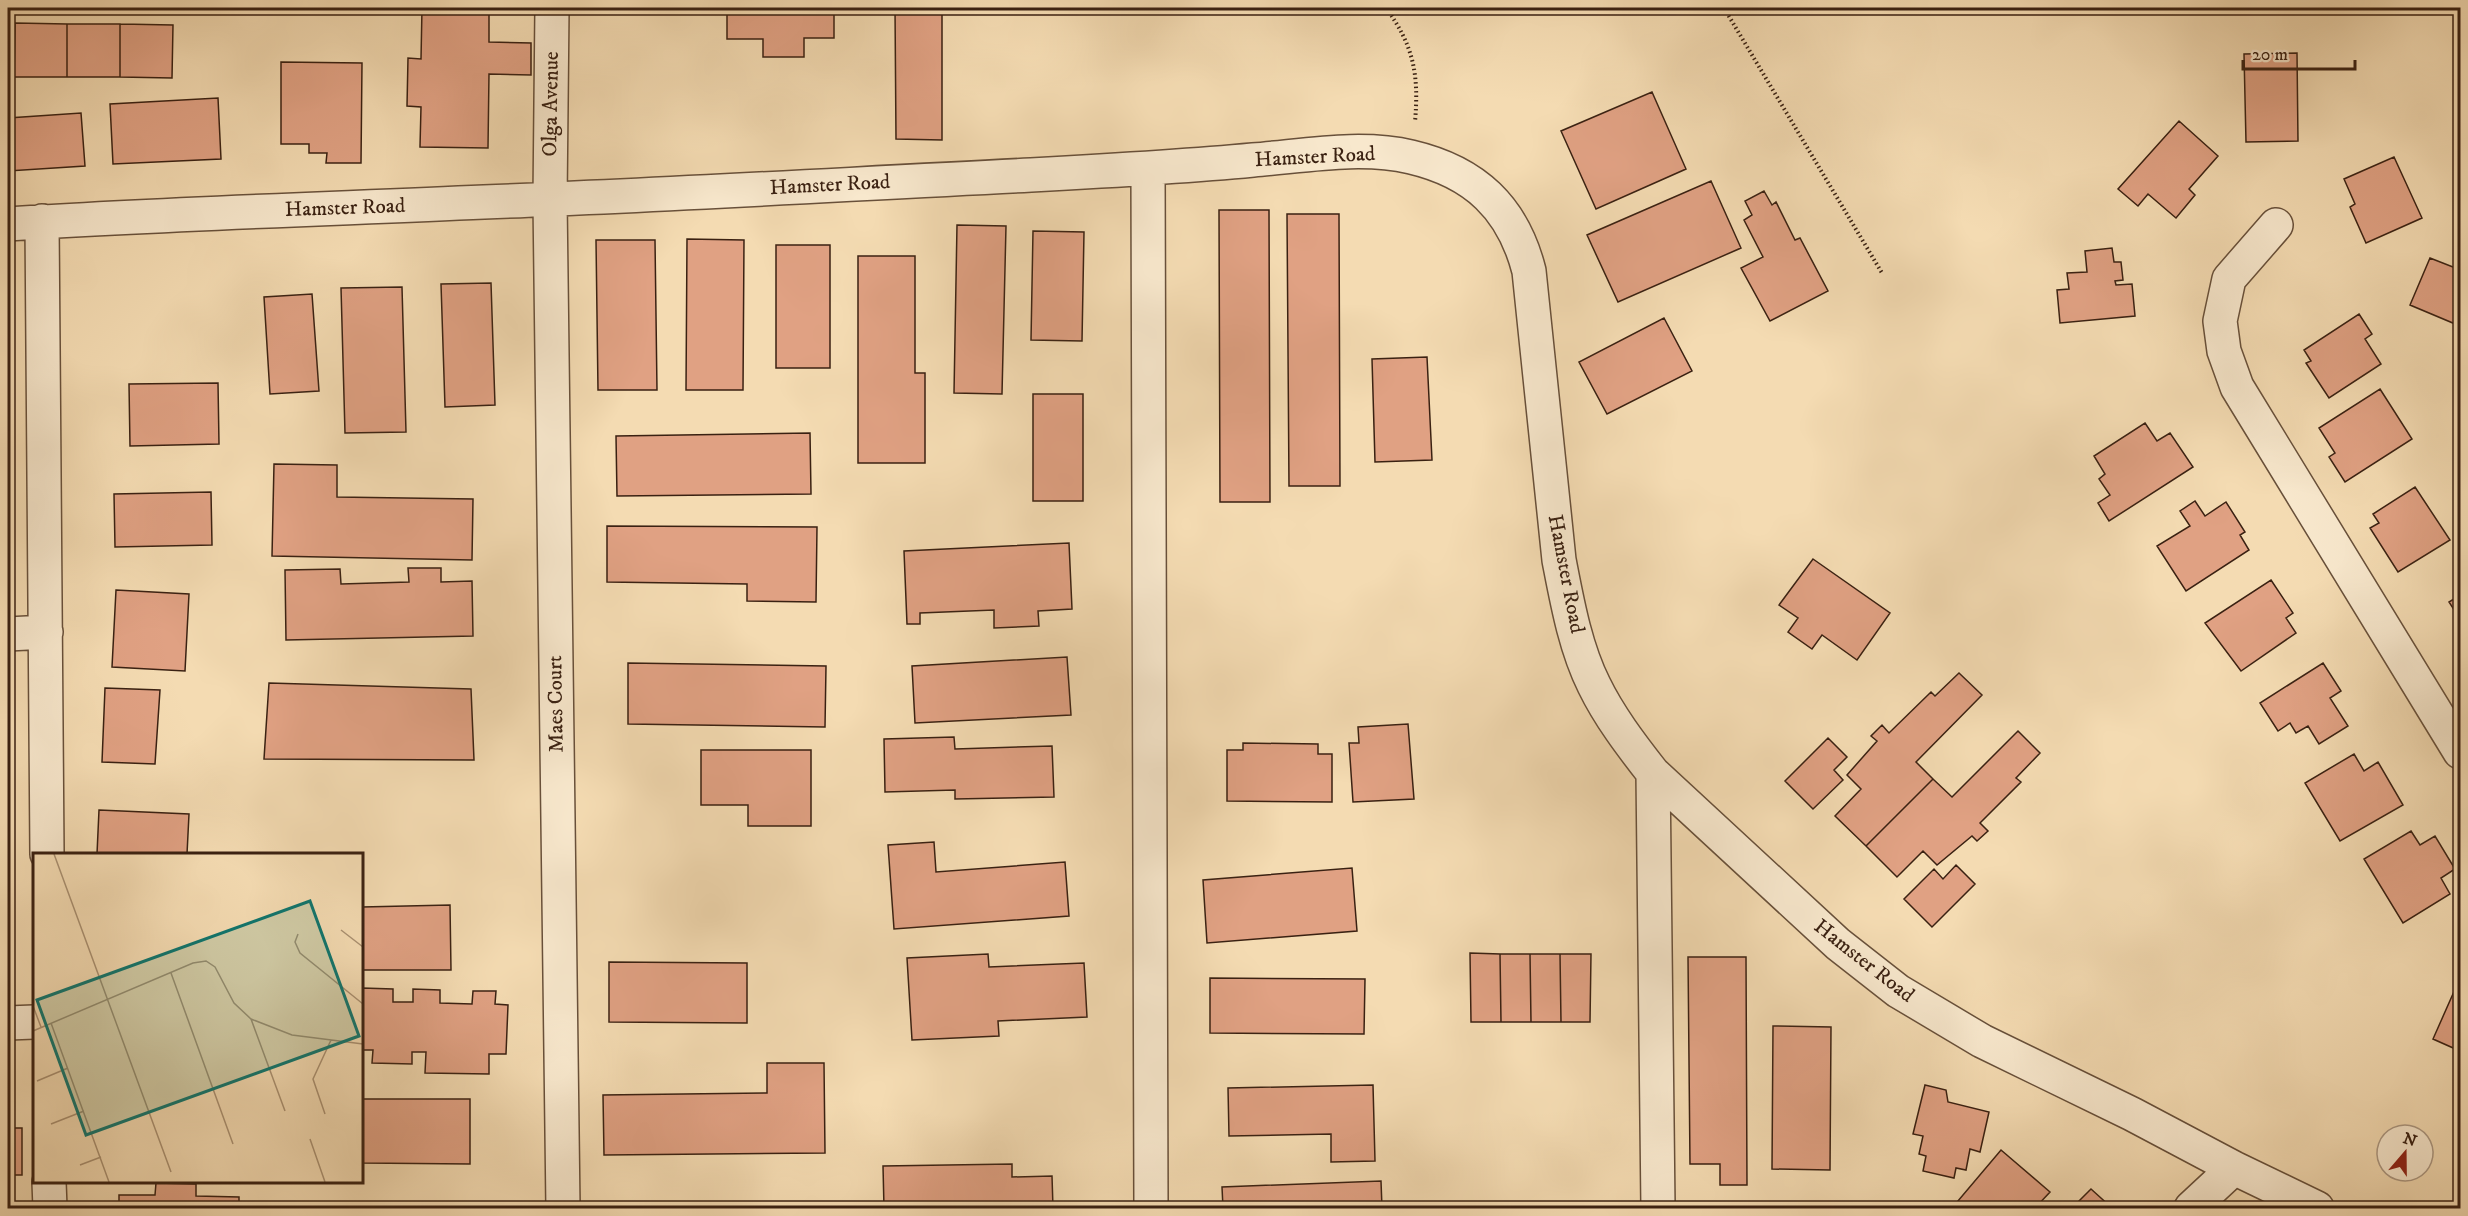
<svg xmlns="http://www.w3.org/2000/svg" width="2468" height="1216" viewBox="0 0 2468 1216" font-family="'IM FELL DW Pica',serif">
	<rect width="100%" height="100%" fill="#f4dbb2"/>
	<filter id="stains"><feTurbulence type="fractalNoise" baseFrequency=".00333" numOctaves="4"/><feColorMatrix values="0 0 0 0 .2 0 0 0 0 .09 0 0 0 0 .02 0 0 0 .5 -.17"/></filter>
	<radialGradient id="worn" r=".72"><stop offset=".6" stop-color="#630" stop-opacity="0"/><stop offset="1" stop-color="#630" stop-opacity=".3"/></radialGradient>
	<path fill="#e0a183" stroke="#3a2112" stroke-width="1.5" d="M422,8h67v34l42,1v32l-42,-1 -1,74 -68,-1 1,-40 -14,-1 1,-48 13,1z
		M727,8h107v30h-30v19h-41v-18h-36z
		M895,8h47v132l-46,-1z
		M15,23l52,1v53h-53z
		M67,24h53v53h-53z
		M120,24l53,1 -1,53 -52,-1z
		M2297,53l1,88 -52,1 -2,-88z
		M281,62l81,1 -1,100h-35l1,-10h-18v-9h-28z
		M1652,92l34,77 -90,40 -35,-78z
		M218,98l3,61 -108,5 -3,-60z
		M81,113l4,53 -77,5v-53z
		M2179,121l39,35 -29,33 6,6 -19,23 -28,-24 -10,12 -20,-17z
		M2394,157l28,61 -56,25 -16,-36 5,-3 -11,-25z
		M1711,181l30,67 -123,54 -31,-67z
		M1764,191l8,14 4,-3 19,38 5,-2 28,53 -58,30 -29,-53 22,-11 -19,-37 8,-5 -7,-14z
		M1219,210h50l1,292h-50z
		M1287,214h52l1,272h-51z
		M957,225l49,1 -4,168 -48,-1z
		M1033,231l51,1 -2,109 -51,-1z
		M687,239l57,1 -1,150h-57z
		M596,240h59l2,150h-59z
		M776,245h54v123h-54z
		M2112,248l2,14h7l2,18 -8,1 1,4 16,-1 3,32 -75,7 -3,-33 12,-1 -2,-16 20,-1 -2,-21z
		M858,256h57v117h10v90h-67z
		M2430,258l28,11 2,-6v63l-50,-21z
		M491,283l4,122 -50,2 -4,-123z
		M402,287l4,145 -61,1 -4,-145z
		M312,294l7,97 -49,3 -6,-97z
		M2359,314l13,20 -7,5 16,25 -52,34 -23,-35 5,-2 -7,-11z
		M1664,318l28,53 -85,43 -28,-52z
		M1427,357l5,103 -57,2 -3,-103z
		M218,383l1,61 -89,2 -1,-62z
		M2380,389l32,50 -67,43 -16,-25 6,-4 -16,-25z
		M1033,394h50v107h-50z
		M2145,423l12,18 13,-8 23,34 -84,54 -11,-18 12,-8 -11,-16 6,-5 -11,-18z
		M810,433l1,61 -194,2 -1,-60z
		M274,464l63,1v32l136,2 -1,61 -200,-4z
		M2415,487l35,53 -52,32 -28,-44 9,-5 -6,-9z
		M211,492l1,53 -97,2 -1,-53z
		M2195,501l10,15 21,-14 19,30 -5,3 9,15 -63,41 -29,-45 33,-20 -10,-15z
		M607,526l210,1 -1,75 -69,-1v-17l-140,-2z
		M1069,543l3,66 -34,2 1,15 -45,2v-18l-74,3v11h-13l-3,-73z
		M1813,559l77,54 -33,47 -35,-25 -10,14 -24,-17 10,-14 -19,-13z
		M408,568h33v14l31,-1 1,55 -187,4 -1,-70 55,-1 1,15 68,-2z
		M2271,580l22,33 -7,5 10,15 -55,38 -36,-48z
		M116,590l73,4 -4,77 -73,-4z
		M2460,595v24l-11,-17z
		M1067,657l4,58 -156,8 -3,-57z
		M628,663l198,3 -1,61 -197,-3z
		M2323,663l18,28 -11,7 18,28 -29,18 -11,-18 -12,7 -6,-10 -12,8 -18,-28z
		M1959,673l23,22 -66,67 17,17 -67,67 -31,-30 26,-27 -14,-14 30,-34 -6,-5 11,-11 7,8 42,-41 4,4z
		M269,683l202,6 3,71 -210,-1z
		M105,688l55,2 -5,74 -53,-2z
		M1408,724l6,75 -61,3 -4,-59h10l-1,-16z
		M2018,731l22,22 -24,25 5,4 -41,41 8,8 -11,10 -5,-5 -35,29 -14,-14 -26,26 -31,-31 67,-67 19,18z
		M954,737l1,12 97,-3 2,51 -99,2v-9l-70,2 -1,-53z
		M1828,738l19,19 -13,13 9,10 -30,29 -28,-28z
		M1243,743l75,1v10h14v48l-105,-1v-51h16z
		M701,750h110v76h-63v-21h-47z
		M2354,754l10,17 14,-9 25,43 -63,36 -35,-58z
		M99,810l90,4 -2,40h-90z
		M2411,831l9,14 15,-9 20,33 -14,9 9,16 -47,29 -39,-64z
		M934,842l2,30 129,-10 4,54 -175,13 -6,-84z
		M1956,865l19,19 -43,43 -28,-28 30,-30 9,10z
		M1352,868l5,63 -150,12 -4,-63z
		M450,905l1,65h-89v-63z
		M1470,953l30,1 1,68h-30z
		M988,954l1,13 95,-4 3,54 -89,4 1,15 -87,4 -5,-82z
		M1500,954h30l1,68h-30z
		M1530,954h30l1,68h-30z
		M1560,954h31l-1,68h-29z
		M1688,957h58l1,228h-27v-21h-30z
		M609,962l138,1v60l-138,-1z
		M1210,978l155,1 -1,55 -154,-1z
		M2460,978v73l-27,-12z
		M362,988l31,1v13h20v-13l27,1v13l32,1 1,-13h23l-1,13 13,1 -2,49h-17v20l-64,-1 1,-21h-14v12l-40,-1 1,-13h-11z
		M1773,1026l58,1 -1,143 -58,-1z
		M767,1063h57l1,90 -221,2 -1,-60 164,-2z
		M1373,1085l2,76 -44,1v-28l-102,2 -1,-48z
		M1925,1085l21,5 2,12 41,10 -9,40 -10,-3 -4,21 -10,-2 -2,10 -31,-7 3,-15 -7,-2 4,-18 -10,-2z
		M362,1099h108v65l-108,-1z
		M8,1128h14v47h-14z
		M2001,1150l49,42 -15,16h-83z
		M1012,1164v13l40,-1 1,32h-169l-1,-42z
		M1381,1181l1,27h-159l-1,-21z
		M156,1183l40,1v12l43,1v11h-120v-13h36z
		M2091,1189l21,19h-40z"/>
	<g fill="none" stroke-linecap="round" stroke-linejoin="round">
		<defs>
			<path id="minor" d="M552,8l-2,192 13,1008
				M1148,169l3,1039
				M42,221l5,633
				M8,224c158,-10 317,-15 476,-22 182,-7 365,-18 547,-27 74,-4 148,-8 222,-15 51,-4 107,-15 158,-3 64,15 102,51 118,114l30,289c8,41 16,87 35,125 15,31 37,60 59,88l185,171 60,47 84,50 150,73 102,54 83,40
				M2276,225l-47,54 -9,42 4,30 13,36 223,365
				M8,634l38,-2
				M1653,773l5,435
				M8,1023l26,-1
				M49,1182l1,26
				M2191,1208l43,-40"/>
		</defs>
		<use href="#minor" stroke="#68503a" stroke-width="36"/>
		<path stroke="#3a2112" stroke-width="4" stroke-dasharray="1.5 3" stroke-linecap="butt" d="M1386,8c28,38 33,67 29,114
			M1724,8l158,265"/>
		<use href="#minor" stroke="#f8e8cd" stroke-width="33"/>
	</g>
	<g text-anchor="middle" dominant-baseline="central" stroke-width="6" stroke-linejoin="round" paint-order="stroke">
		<g font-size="21" fill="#3a2112" stroke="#f8e8cd">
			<text transform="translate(551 104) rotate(-89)">Olga Avenue</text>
			<text transform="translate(1315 157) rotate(-3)">Hamster Road</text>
			<text transform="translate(830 185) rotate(-3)">Hamster Road</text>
			<text transform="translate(345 208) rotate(-2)">Hamster Road</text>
			<text transform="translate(1566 574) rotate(79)">Hamster Road</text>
			<text transform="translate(556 704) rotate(-91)">Maes Court</text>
			<text transform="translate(1864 961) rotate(38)">Hamster Road</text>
		</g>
	</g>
	<g transform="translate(33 853)">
		<rect width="330" height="330" fill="#f4dbb2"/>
		<path fill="none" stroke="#aa9172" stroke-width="1.5" d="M21,1l117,318M308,77l22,17M265,81l-3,8 5,11 63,51M138,120l62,171M0,153l8,21M218,166l34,92M18,170l58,159M0,178l160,-68 13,-2 9,6 19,36 17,16 41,16 71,9M4,228l31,-13M292,261l-12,-35 18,-39M18,271l33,-13M277,286l15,43M47,312l21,-8"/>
		<path fill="#0f766e" fill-opacity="0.15" stroke="#0f766e" stroke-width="3" d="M277,48l49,135 -273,99 -49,-135z"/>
		<rect width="330" height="330" fill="none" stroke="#3a2112" stroke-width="3"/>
	</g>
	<rect width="2468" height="1216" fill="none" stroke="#f4dbb2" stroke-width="30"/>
	<rect x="9" y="9" width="2450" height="1198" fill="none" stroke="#3a2112" stroke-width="3"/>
	<rect x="15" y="15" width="2438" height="1186" fill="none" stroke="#3a2112" stroke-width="1.5"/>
	<g transform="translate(2405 1153) rotate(20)"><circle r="28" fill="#f8e8cd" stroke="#ac9882" stroke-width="1.5"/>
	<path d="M0-4.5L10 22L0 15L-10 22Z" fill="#8f2418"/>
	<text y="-9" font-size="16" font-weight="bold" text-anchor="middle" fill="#3a2112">N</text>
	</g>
	<path d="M2243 60v9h112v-9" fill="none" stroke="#3a2112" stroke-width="3"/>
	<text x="2252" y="60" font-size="18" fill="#3a2112" stroke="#f8e8cd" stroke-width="4.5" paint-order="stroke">20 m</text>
	<rect width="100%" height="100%" filter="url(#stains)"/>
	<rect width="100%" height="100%" fill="url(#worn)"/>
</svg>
